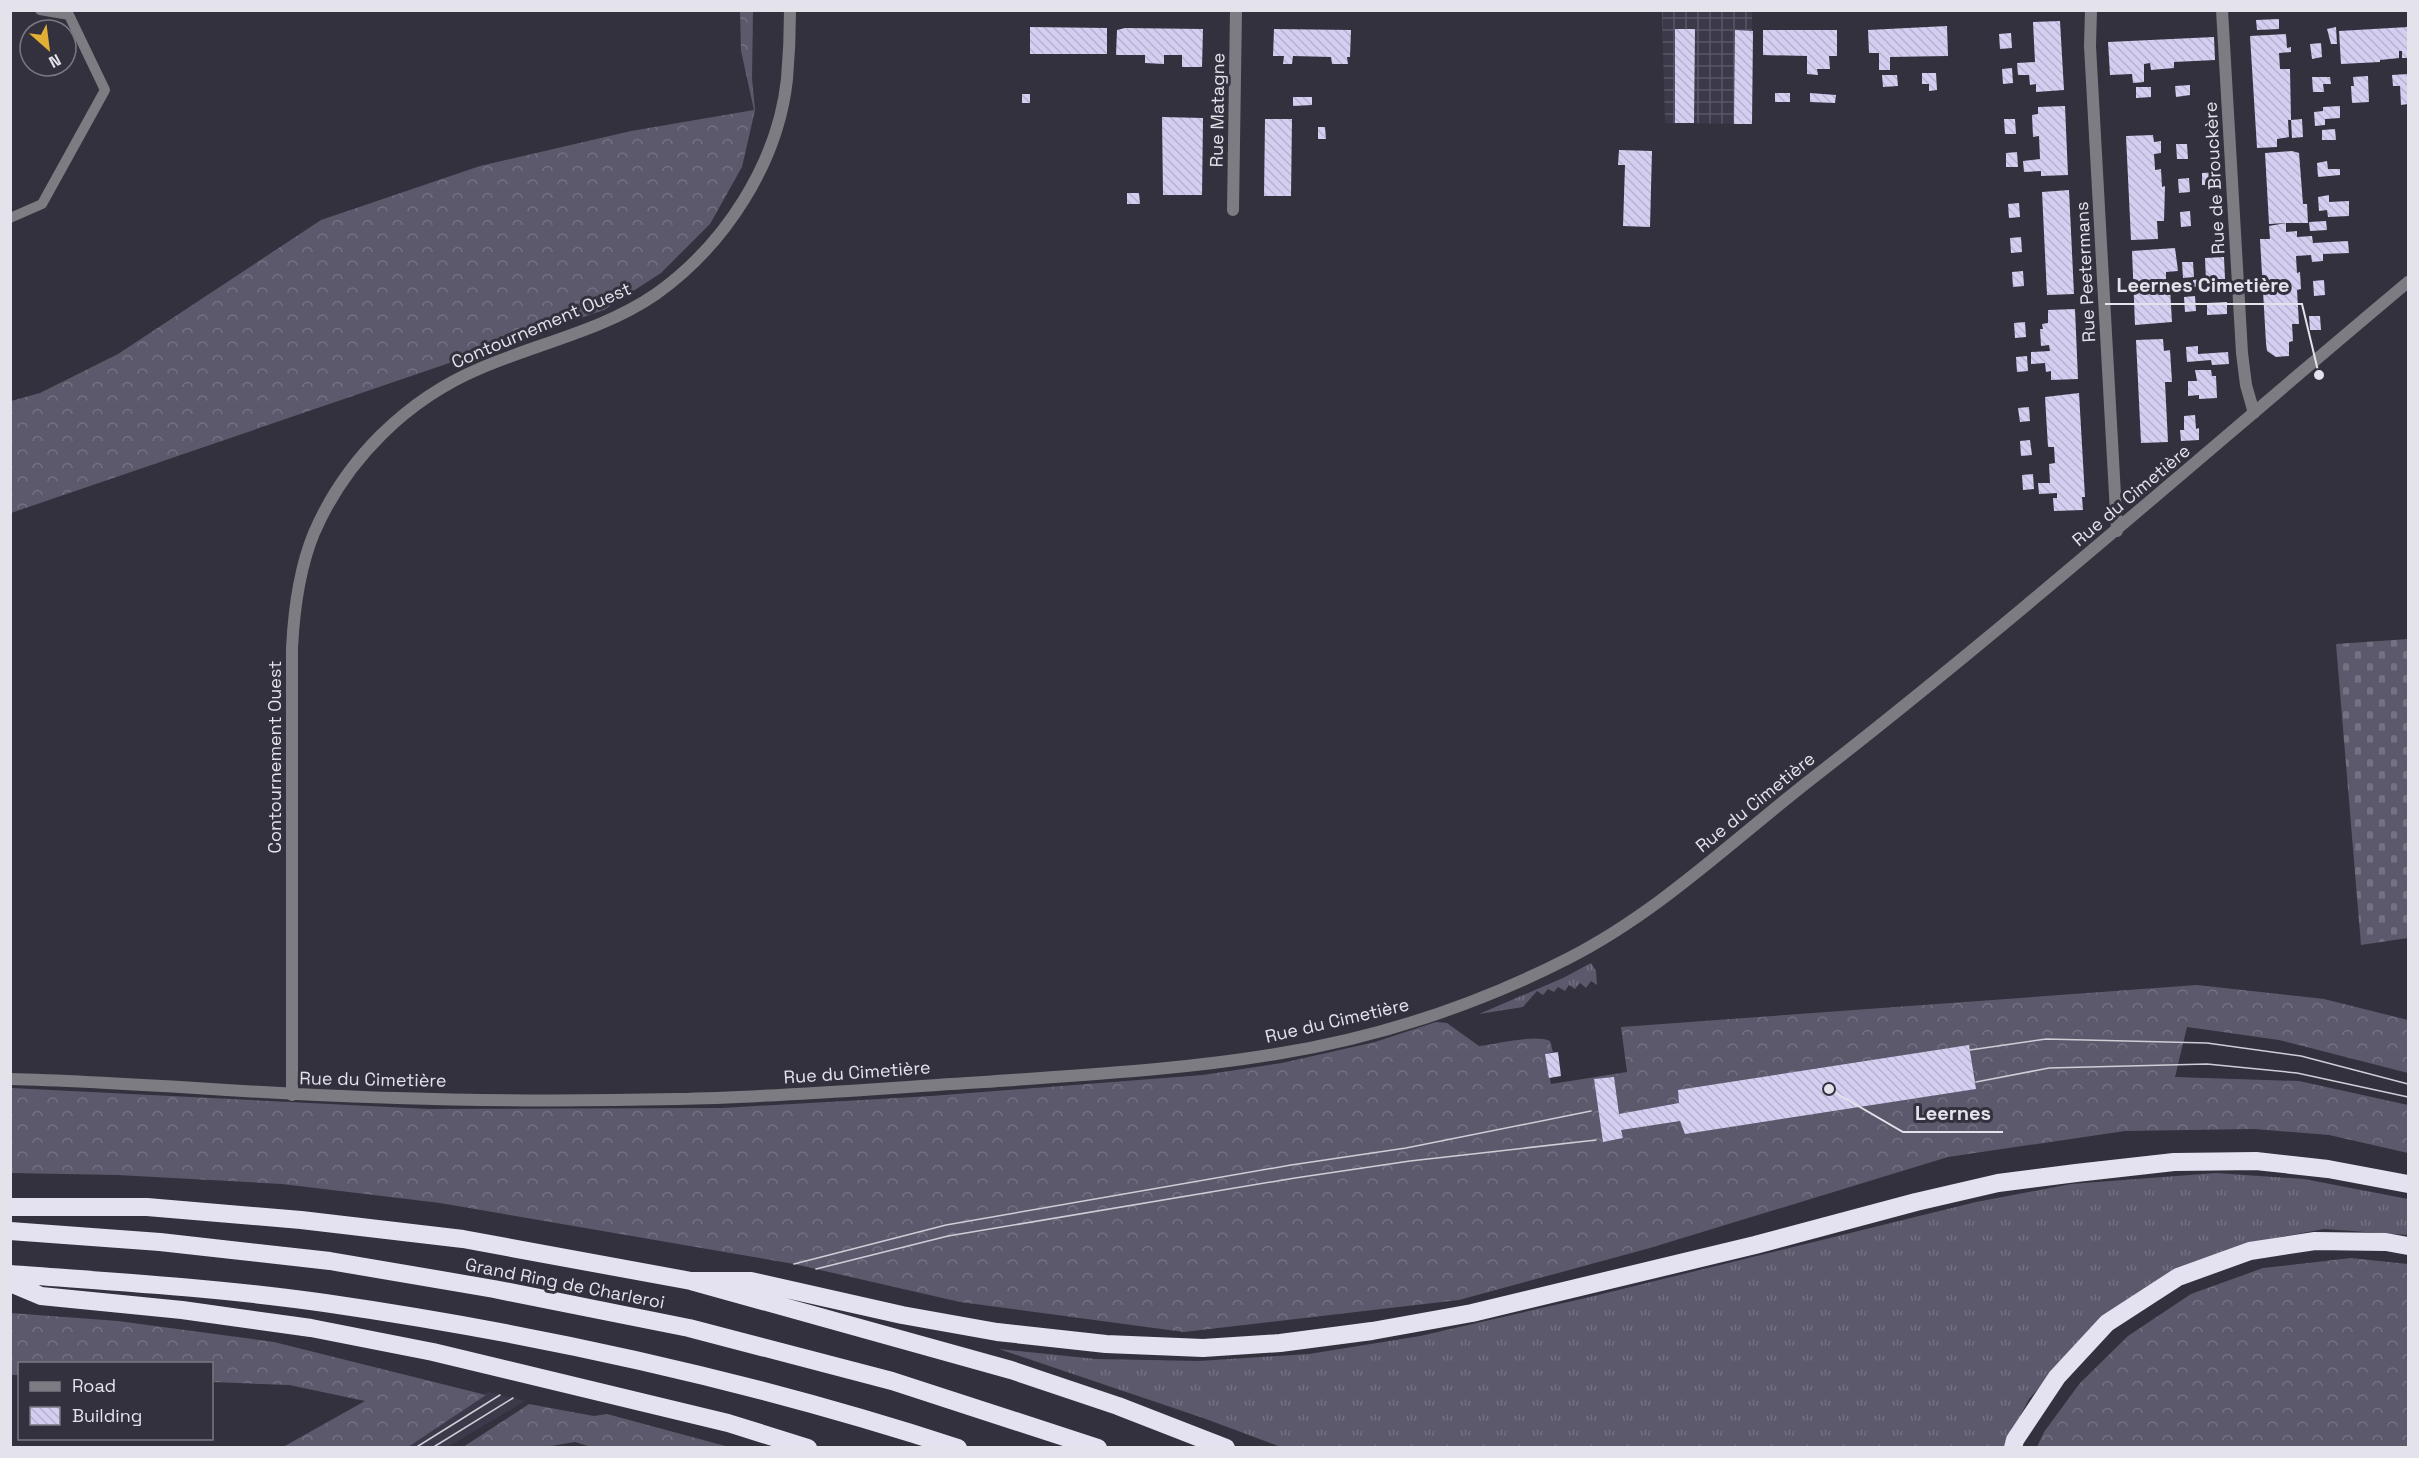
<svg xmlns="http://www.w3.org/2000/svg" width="2419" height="1458" viewBox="0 0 2419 1458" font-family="'Space Grotesk',sans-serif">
	<defs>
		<pattern id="industrial-grid" width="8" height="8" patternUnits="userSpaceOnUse" patternTransform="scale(1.5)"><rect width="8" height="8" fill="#3c394a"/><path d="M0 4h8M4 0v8" fill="none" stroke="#585664"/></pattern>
		<pattern id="grass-tufts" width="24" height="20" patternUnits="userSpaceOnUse" patternTransform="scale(1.5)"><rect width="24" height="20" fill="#5c596d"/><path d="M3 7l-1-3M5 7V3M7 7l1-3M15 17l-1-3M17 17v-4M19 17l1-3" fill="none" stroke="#737182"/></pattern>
		<pattern id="forest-crowns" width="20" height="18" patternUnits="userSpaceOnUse" patternTransform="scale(1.5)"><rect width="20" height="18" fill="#5c596d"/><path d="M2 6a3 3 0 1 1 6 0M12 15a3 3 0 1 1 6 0" fill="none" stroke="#737182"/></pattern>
		<pattern id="cemetery-stones" width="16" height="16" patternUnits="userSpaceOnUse" patternTransform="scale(1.5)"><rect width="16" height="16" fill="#5c596d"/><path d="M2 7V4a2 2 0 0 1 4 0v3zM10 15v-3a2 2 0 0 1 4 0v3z" fill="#737182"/></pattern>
		<pattern id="building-back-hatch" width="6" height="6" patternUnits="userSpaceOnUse" patternTransform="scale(1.5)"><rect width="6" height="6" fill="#d4cef1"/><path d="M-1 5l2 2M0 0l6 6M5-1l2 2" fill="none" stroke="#b7b2cf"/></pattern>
	</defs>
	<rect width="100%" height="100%" fill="#33313d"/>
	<path fill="#3c394a" d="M488,1392l37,9 -77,46 -48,1z"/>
	<path fill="url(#industrial-grid)" d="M1662,11h90v113l-87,-1z"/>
	<path fill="url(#grass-tufts)" d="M1591,963l5,8 1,14 -6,-4 -5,7 -6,-5 -5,6 -6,-4 -4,6 -7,-4 -4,5 -6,-3 -5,6 -6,-4 -14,16 -44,7 84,-36z
		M2216,1173l88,6 104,20v36l-84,-6 -71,13 -155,80 -69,77 -25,48h-723l-75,-28 -207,-70 97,10 103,2 110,-7 111,-18 174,-40 382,-94 95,-18z"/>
	<path fill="url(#forest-crowns)" d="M740,11h13l-1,67 3,32 -13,57 -32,57 -49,49 -57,37 -593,203v-112l29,-8 78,-39 203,-134 159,-54 151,-35 123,-21 -13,-59z
		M2197,985l127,14 84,21v53l-129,-33 -92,-13 -12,50 124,4 109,24v48l-79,-18 -75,-6 -129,2 -177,26 -298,91 -191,52 -275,32 -224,-30 -166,-38 -354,-61 -158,-19 -164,-9 -107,-2v-85l418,21 293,-1 209,-12 272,-21 79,-12 93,-21 61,-20 11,1 32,23c18,-2 55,-12 71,-5l3,11 -8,2 6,30 76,-12 -6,-45z
		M2351,1258l57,6v183h-371l7,-15 36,-49 48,-47 63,-42 72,-26z
		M11,1313l107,8 156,21 212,53 -78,52h-125l82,-46 -76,-16 -77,-3v-18h-192l-1,11h-8z
		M529,1404l65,12 13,-2 122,33 -135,1 -19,-6 -30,5h-82z"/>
	<path fill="url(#cemetery-stones)" d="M2408,639v299l-47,7 -25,-301z"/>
	<path fill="url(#building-back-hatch)" d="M2279,19v10l-22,1 -1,-10z
		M2060,21l4,69 -28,2v-8l-6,1 -1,-10h-11l-1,-12 18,-1 -2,-40z
		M1947,26l1,30 -58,1v13h-11v-17h-10l-1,-23z
		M1030,27l77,1v26h-77z
		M2336,27l1,17h-6l-4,-15z
		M2408,27v31h-6v-7h-3v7l-19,2v2l-39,2 -2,-33z
		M1125,28l78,1 -1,38h-20v-12h-18v9l-19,-1v-8h-29l1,-25z
		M1274,29l77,1 -1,27h-3l1,7h-16l-1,-7 -38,-1 -1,8h-9l1,-8h-11z
		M1675,29h20l-1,94h-19z
		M1735,30l18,1 -1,93h-18z
		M1763,30h74v26h-8l1,13h-13l1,6 -11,-1v-18l-44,-1z
		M2011,33l1,15 -12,1 -1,-15z
		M2286,34l1,14 4,-1v5l-12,1 1,16h10l1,51h-3l1,17 -12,2v8l-20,1 -7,-112z
		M2214,37l1,23 -41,2v6l-12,1 -11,1 -1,-7 -6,1v18l-11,1 -1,-9 -22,1 -2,-33z
		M2321,43l1,14 -10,2 -2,-15z
		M2012,68l1,15 -10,1 -1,-15z
		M1922,73h14l1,17 -8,1v-7h-7z
		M2408,74v30l-7,1 -1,-19h-7l-1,-11z
		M1882,75h15l1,11 -15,1z
		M2368,76l1,26 -17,1 -1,-17h3l-1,-9z
		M2312,77h18l1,7h-8l1,8h-11z
		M2190,85v10l-14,2 -1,-11z
		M2136,87h15v10l-15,1z
		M1775,93h15v9h-15z
		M1810,93l26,2 -1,8 -25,-1z
		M1022,94h8v9h-8z
		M1293,97h19v8l-19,1z
		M2065,106l3,69 -27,1v-5l-17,1 -1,-11 17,-2 -1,-23 -6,1 -1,-22 6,-1v-7z
		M2340,106v12l-15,1v6l-10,1 -1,-14 9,-1v-4z
		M1162,117l41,1 -1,77h-39z
		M1265,119h27l-1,77h-27z
		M2004,119h11l1,15h-11z
		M2302,119l1,18 -11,1 -1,-18z
		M1318,127h7l1,12h-8z
		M2335,129l1,11h-14v-10z
		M2153,135l1,7 7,-1v12l-7,1 1,14v2l6,-1 1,18 3,-1 -1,35h-7l1,18 -27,1 -5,-104z
		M2176,144h11l1,15h-11z
		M1619,150l33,1 -2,76 -27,-1 2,-61h-7z
		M2292,151l7,2 4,51h4l1,19h-22v9l11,-1v6l15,-1 1,7 35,-2 1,12 -26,1v7l-11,1 -1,-7 -15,1 1,17 3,-1 1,17 -4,1 2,34h-7l1,17 -4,1v14l-13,1 -9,-6 -1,-8 -6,-104h10l-1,-13 17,-3 -17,1 -4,-71z
		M2017,152l1,15h-12v-14z
		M2327,161l1,8h12v6l-22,2 -1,-14z
		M2221,172l1,12 -20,1v-12z
		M2189,178l1,14 -11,1 -1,-14z
		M2069,190l5,104 -27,1 -5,-103z
		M1127,193h12l1,11h-13z
		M2329,195v7l20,-1v15l-21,1 -1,-7 -8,1 -1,-14z
		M2019,203l1,14 -11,1 -1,-14z
		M2190,211l1,15 -10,1 -1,-15z
		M2326,221l1,9 -17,1 -1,-9z
		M2021,237l1,15 -11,1 -1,-15z
		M2175,248l3,23 -12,1v9l-6,1 1,6h9l2,34 -37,3 -3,-74z
		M2224,257l1,22 -19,1 -1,-22z
		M2182,262h11l1,15 -11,1z
		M2023,271l1,15 -11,1 -1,-15z
		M2203,279l1,7 -11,1v-7z
		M2324,280l1,15 -11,1 -1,-15z
		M2195,296l1,15 -11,1 -1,-15z
		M2227,302v12l-20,1v-12z
		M2075,309l3,70 -27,1v-9l-5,1 -1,-9 -14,1v-12l19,-1 -1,-6 -8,1 -1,-17h3l-1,-5 6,-1v-13z
		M2309,316h11l1,14h-11z
		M2025,322l1,15 -11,1 -1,-15z
		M2163,339l1,12 6,-1 2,32h-7l3,60 -27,1 -5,-103z
		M2198,346v8l30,-2 1,12 -17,1 -1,-5 -24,2 -1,-15z
		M2027,356l1,15 -11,1 -1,-15z
		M2195,370h16l1,6h4l1,22 -18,1v-4l-11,1v-15h9z
		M2079,393l6,104h-3l1,13 -29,1 -1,-13h4v-5l-18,1 -1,-11h12l-1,-19 6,-1 -1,-16h-6l-3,-50z
		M2029,407l1,14 -10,1 -2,-14z
		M2195,415l1,14 3,-1v12l-18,1 -1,-11h4v-14z
		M2030,440l2,15 -11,1 -1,-15z
		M2033,474l1,15 -11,1 -1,-15z
		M1969,1045l7,44 -291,45 -5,-13 -59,9 2,8 -20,4 -9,-63 20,-2 5,37 60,-11 -1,-13z
		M1558,1052l3,24 -12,2 -4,-24z"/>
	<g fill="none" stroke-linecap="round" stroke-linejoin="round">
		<path stroke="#7d7c82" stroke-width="10" d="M10,218l32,-14 63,-114 -36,-75 -29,-5"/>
		<path stroke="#7d7c82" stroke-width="12" d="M2091,10l-1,36 27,485
			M2222,10l20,343 4,32 8,28
			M1233,210l3,-200
			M10,1079c129,3 258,16 387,19 93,3 187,3 280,1 103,-2 205,-11 307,-17 97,-7 196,-12 292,-28 100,-16 201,-49 291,-95 91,-46 166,-119 247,-182 203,-158 396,-329 594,-495
			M292,1095v-447c2,-39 7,-79 22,-115 32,-74 93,-134 167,-165 58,-25 123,-38 175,-74 69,-49 122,-131 131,-215 2,-23 3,-46 3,-69"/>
		<path stroke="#e4e2f1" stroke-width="18" d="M10,1207h137l154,13 162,19 228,42 320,89 107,36 108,42
			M10,1231l150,11 170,19 164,28 195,39 203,53 206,67
			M10,1274c105,8 211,14 315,29 214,31 427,78 633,145
			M691,1281h60l151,34 95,17 109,12 97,4 77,-5 92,-12 100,-18 283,-68 161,-43 82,-19 78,-10 98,-11 82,-1 72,8 80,15
			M10,1283l31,13 141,14 129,18 122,24 295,71 80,25
			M2013,1448l2,-8 42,-63 50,-54 71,-46 72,-26 65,-10 71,1 22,4"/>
		<path stroke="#cfced6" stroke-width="1.5" d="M1970,1050l76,-11 161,4 94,13 107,28
			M1976,1082l73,-14 158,-4 90,9 111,24
			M794,1264l152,-39 345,-60 115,-17 185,-37
			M816,1269l132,-33 347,-58 115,-17 186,-21
			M415,1448l85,-53
			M432,1448l81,-50"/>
	</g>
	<g text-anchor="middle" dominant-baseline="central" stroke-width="6" stroke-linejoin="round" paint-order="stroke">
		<g font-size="18" fill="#e4e3eb" stroke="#33313d">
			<text transform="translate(1217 110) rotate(-89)">Rue Matagne</text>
			<text transform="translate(2214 178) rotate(-93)">Rue de Brouckère</text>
			<text transform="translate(2085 272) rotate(-93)">Rue Peetermans</text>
			<text transform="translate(541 325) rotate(-23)">Contournement Ouest</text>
			<text transform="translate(2131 495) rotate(-40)">Rue du Cimetière</text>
			<text transform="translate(274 757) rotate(-90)">Contournement Ouest</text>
			<text transform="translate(1755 802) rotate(-39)">Rue du Cimetière</text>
			<text transform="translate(1337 1020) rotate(-13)">Rue du Cimetière</text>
			<text transform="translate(857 1072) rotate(-4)">Rue du Cimetière</text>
			<text transform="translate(373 1079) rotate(1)">Rue du Cimetière</text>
			<text transform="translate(565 1283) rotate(11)">Grand Ring de Charleroi</text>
		</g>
	</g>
	<path fill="none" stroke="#e4e3eb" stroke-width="2" d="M2319 375L2302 304H2105M1829 1089L1903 1132H2003"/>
	<g fill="#e4e3eb" stroke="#33313d" stroke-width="2">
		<circle cx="2319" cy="375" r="6"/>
		<circle cx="1829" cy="1089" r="6"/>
	</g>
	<g font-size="20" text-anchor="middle" font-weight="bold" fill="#e4e3eb" stroke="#33313d" stroke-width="6" stroke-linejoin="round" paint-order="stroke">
		<text x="2203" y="292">Leernes Cimetière</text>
		<text x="1953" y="1120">Leernes</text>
	</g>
	<rect width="2419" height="1458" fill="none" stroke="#e4e3eb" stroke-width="24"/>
	<rect x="18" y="1362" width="195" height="78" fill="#33313d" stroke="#7a7883" stroke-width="1.5"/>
	<rect x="30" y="1382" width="30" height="9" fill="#7d7c82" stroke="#7a7883" stroke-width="1.5"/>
	<text x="72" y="1392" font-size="18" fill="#e4e3eb">Road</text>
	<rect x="30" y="1407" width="30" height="18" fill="url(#building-back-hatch)" stroke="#7a7883" stroke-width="1.5"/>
	<text x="72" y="1422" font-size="18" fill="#e4e3eb">Building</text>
	<g transform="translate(48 48) rotate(152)"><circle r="28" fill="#33313d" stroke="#7a7883" stroke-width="1.5"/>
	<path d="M0-4.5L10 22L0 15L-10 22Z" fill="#e3ae35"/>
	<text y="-9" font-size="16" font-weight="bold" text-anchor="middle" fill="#e4e3eb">N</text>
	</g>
</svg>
